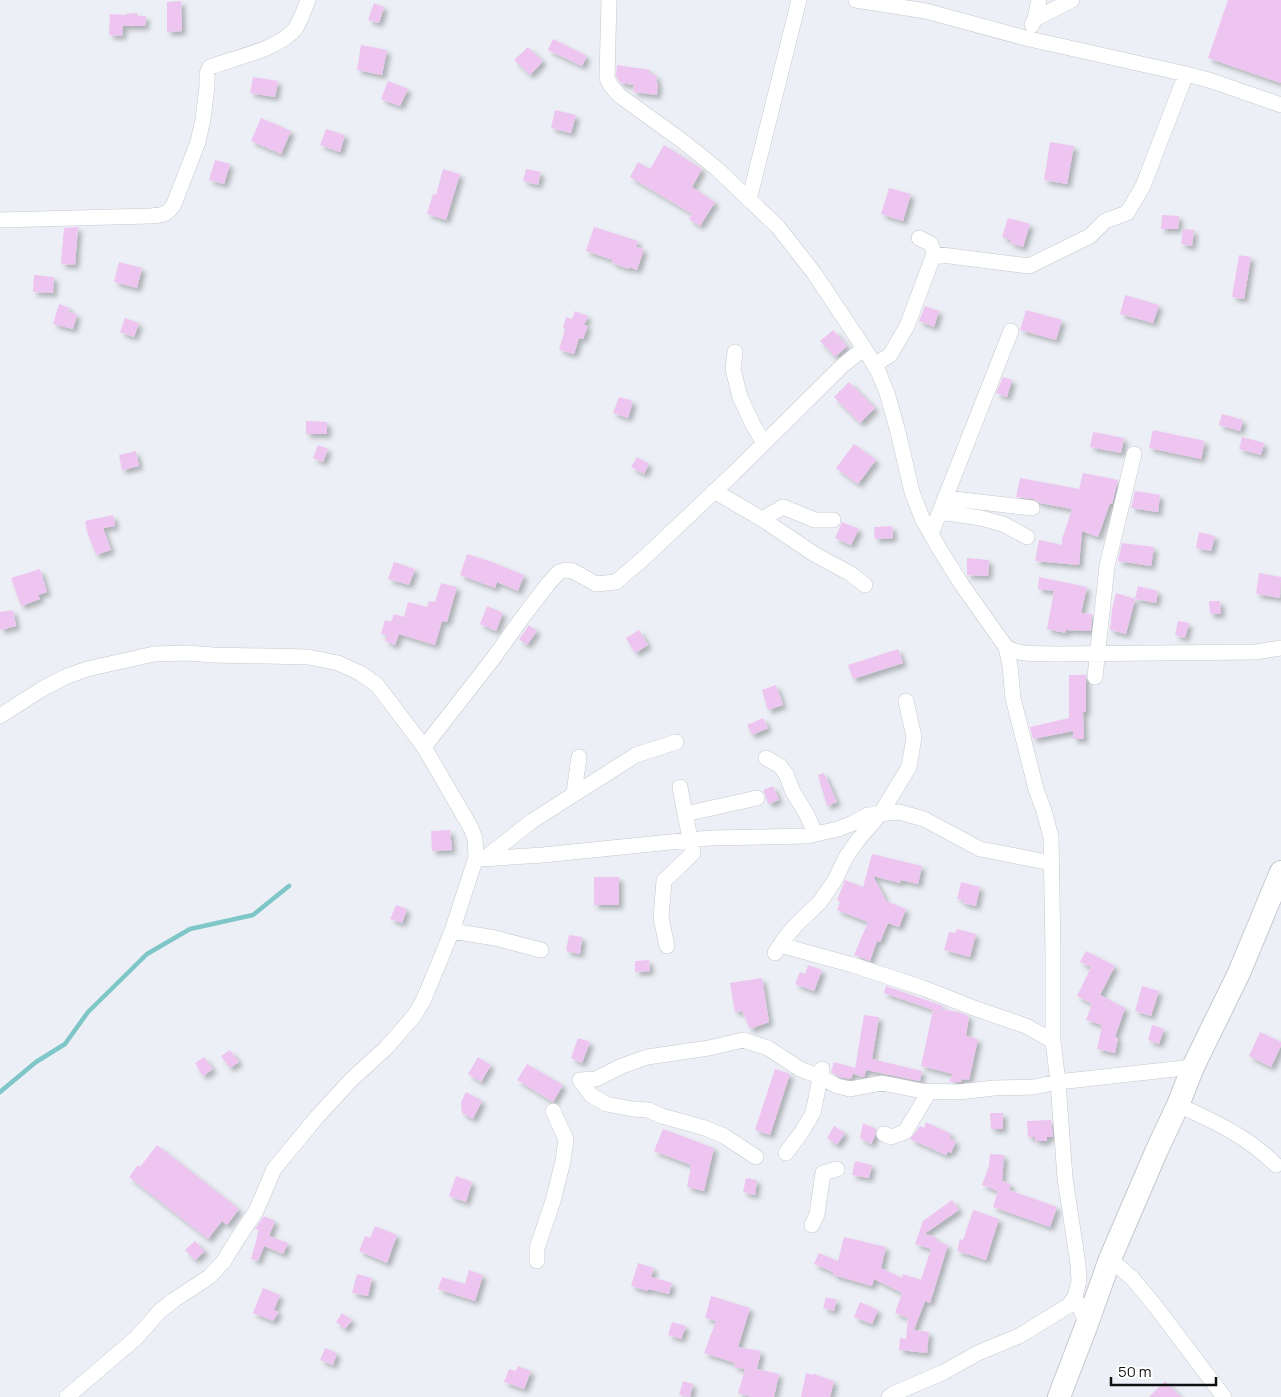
<svg xmlns="http://www.w3.org/2000/svg" width="1281" height="1397" viewBox="0 0 1281 1397" font-family="Manrope,sans-serif">
	<defs>
		<filter id="shadow"><feDropShadow dx="4" dy="4" stdDeviation="2.5" flood-color="#0004"/></filter>
	</defs>
	<rect width="100%" height="100%" fill="#ecf0f6"/>
	<g fill="none" stroke-linecap="round" stroke-linejoin="round">
		<path stroke="#7ec6c7" stroke-width="4.5" d="M0,1092l36,-30 29,-18 23,-32 59,-58 43,-25 63,-14 36,-29"/>
	</g>
	<path fill="#eec5f0" filter="url(#shadow)" d="M1228,0h53v83l-73,-25z
		M181,1l1,30 -15,1v-30z
		M374,3l10,4 -5,16 -11,-3z
		M137,13v3h9l-1,10h-22l-1,10 -13,-1 1,-21 15,1v-1z
		M553,39l34,17 -5,10 -34,-16z
		M361,45l26,5 -5,25 -25,-5z
		M528,47l15,14 -13,14 -16,-15z
		M617,65l33,5 -1,4 8,1 -1,7h2l-1,13 -24,-3 1,-7 -13,-2 -5,-7z
		M253,77l25,4 -3,16 -25,-4z
		M388,81l20,8 -8,17 -19,-7z
		M555,110l21,5 -5,18 -20,-5z
		M261,118l30,13 -10,23 -30,-13z
		M326,129l19,6 -5,17 -20,-7z
		M1050,142l24,4 -7,38 -23,-4z
		M664,145l38,24 -10,18 23,15 -15,24 -11,-7 3,-5 -62,-37 8,-15 12,7z
		M215,160l15,4 -6,20 -15,-4z
		M443,169l17,5 -14,46 -19,-6 6,-20 3,1z
		M526,169l15,3 -3,13 -15,-4z
		M889,188l22,6 -8,27 -22,-7z
		M1162,215l17,1 -1,13h-17z
		M1008,218l22,6 -7,23 -13,-4 1,-3 -9,-3z
		M78,227l-3,38 -14,-1 3,-36z
		M594,227l44,14 -2,6 8,2 -7,21 -8,-3v2l-17,-6 1,-3 -27,-9z
		M1183,229l11,1 -2,16 -11,-2z
		M1239,255l12,2 -7,42 -12,-2z
		M119,262l23,6 -5,20 -23,-6z
		M34,275l20,2 -1,16 -20,-1z
		M1125,295l34,10 -6,18 -33,-9z
		M59,304l11,4 -2,4 9,2 -4,15 -20,-5z
		M925,306l14,5 -5,16 -15,-6z
		M1026,310l36,10 -6,20 -36,-10z
		M575,311l13,5 -4,9 4,1 -5,13 -4,-1 -5,16 -15,-4 6,-21 -2,-1 3,-11 6,2z
		M125,318l14,5 -5,14 -14,-5z
		M833,330l14,16 -12,11 -15,-16z
		M1003,377l9,3 -5,17 -11,-4z
		M849,382l26,26 -15,15 -26,-26z
		M619,397l14,4 -5,17 -15,-5z
		M1222,414l21,6 -3,11 -21,-6z
		M306,421l21,1v12h-21z
		M1153,430l52,11 -4,18 -52,-11z
		M1093,432l31,6 -3,15 -31,-6z
		M1242,437l22,6 -3,12 -22,-6z
		M854,444l22,16 -18,24 -22,-16z
		M318,445l10,4 -5,13 -10,-4z
		M136,451l3,15 -17,4 -3,-15z
		M637,457l12,7 -5,10 -13,-7z
		M1083,473l35,7 -6,24 -2,-1 -12,34 -16,-6 -3,34 -44,-4 4,-21 23,5v-6l10,-30 -32,-6 -7,-4 -17,-2 4,-19 59,11z
		M1135,491l25,4 -2,17 -27,-4z
		M113,515l2,11 -12,2 8,22 -15,5 -9,-24 -2,-10z
		M842,522l17,7 -8,16 -16,-7z
		M892,526l1,12 -18,1 -1,-12z
		M1199,532l16,4 -4,15 -15,-3z
		M1122,543l32,4 -3,19 -33,-5z
		M467,554l25,8 32,13 -6,16 -21,-9 -2,6 -35,-13z
		M967,558l22,2 -1,16 -21,-1z
		M394,562l21,7 -6,16 -21,-6z
		M40,569l7,23 -9,3 2,4 -19,7 -10,-28z
		M1259,573l22,4 -1,21 -24,-4z
		M1039,577l48,10 -6,26 11,1 -1,17 -25,-1v3l-19,-4 7,-38 -16,-2z
		M441,583l16,4 -10,35 -5,-1 -7,24 -36,-11 -4,11 -10,-4 2,-6 -6,-1 4,-14 6,2 3,-8 10,3 4,-15 19,5 2,-6 6,1z
		M1138,586l20,5 -2,12 -21,-4z
		M1116,593l19,6 -9,35 -16,-4 2,-20z
		M1209,601h11l1,13h-11z
		M487,606l16,7 -7,18 -16,-7z
		M13,610l3,16 -16,4v-18z
		M1178,621l11,2 -4,15 -10,-3z
		M529,625l8,6 -10,14 -8,-6z
		M639,630l9,15 -13,8 -9,-15z
		M898,649l5,14 -50,16 -5,-14z
		M1069,675h17v37h-3l1,27h-11v-8l-40,8 -3,-12 39,-9z
		M776,685l7,20 -15,5 -6,-20z
		M763,718l5,10 -16,7 -5,-10z
		M824,773l13,29 -10,4 -9,-31z
		M773,786l6,14 -11,4 -2,-8 -3,-6z
		M450,830l2,20 -20,1 -1,-20z
		M872,854l50,12 -4,18 -17,-4 -1,3 -27,-7 13,25 20,8 -7,18 -11,-4 -8,19 -3,-1 -7,20 -16,-6 14,-33 -31,-12 3,-8 -3,-2 8,-20 18,7z
		M594,877h25v28h-25z
		M961,882l19,5 -4,19 -13,-3v-3l-6,-1z
		M396,905l11,4 -5,14 -12,-4z
		M957,929l19,5 -6,23 -26,-7 5,-18 6,1z
		M569,935l13,2 -2,17 -14,-3z
		M1086,951l29,15 -15,29 25,13 -10,29 3,1 -3,15 -18,-4 5,-24 -16,-5 6,-16 -15,-8 14,-29 -11,-5z
		M649,960l1,11 -15,1v-11z
		M808,965l14,5 -8,21 -19,-7 5,-12 5,2z
		M762,978l7,44 -19,7 -8,-18 -7,1 -5,-29z
		M886,986l57,20 -2,3 17,3 11,4 -3,20 12,3 -9,41 -7,-1 -1,3h-12l4,-8 -32,-8 12,-56 -49,-17z
		M1142,986l17,5 -8,25 -16,-5z
		M864,1015l15,2 -7,42 50,12 -2,10 -54,-11 -2,7 -10,-3z
		M1152,1025l12,4 -5,15 -11,-4z
		M1260,1032l21,10v4l-10,21 -22,-11z
		M578,1038l12,4 -8,21 -11,-5z
		M230,1050l9,12 -9,6 -9,-12z
		M204,1057l9,12 -10,7 -8,-13z
		M478,1057l13,8 -10,17 -13,-8z
		M834,1062l21,6 -4,11 -11,-2 -9,-5z
		M527,1064l36,21 -10,17 -36,-22z
		M775,1069l15,5 -20,61 -15,-5z
		M466,1092l16,9 -9,18 -11,-6 -1,-11z
		M990,1113h13v16h-12z
		M1051,1120l2,17h-6v4h-12v-4h-7l-1,-16z
		M926,1122l25,12 -2,4 7,3 -5,12 -3,-2 -2,4 -36,-16 10,-13 4,2z
		M863,1123l13,6 -1,7 -4,8 -11,-6z
		M834,1126l11,7 -8,12 -10,-7z
		M663,1129l51,19 -10,43 -17,-4 4,-22 -37,-14z
		M157,1145l82,64 -12,16 -5,-4 -14,18 -79,-62 9,-12 2,2z
		M990,1154l14,1 -2,26 9,3 -2,6 48,17 -7,20 -57,-20 5,-16 -16,-6 7,-19z
		M855,1161l17,4 -3,13 -17,-3z
		M456,1176l16,6 -6,20 -17,-6z
		M746,1178l11,2 -2,15 -12,-3z
		M952,1200l7,10 -35,24 13,4v3l11,4 -18,58 -5,-2 -11,29 15,2 -2,21 -28,-3 1,-12 6,1 2,-21 -13,-5 7,-20 -28,-14 -2,7 -39,-11v-3l-19,-8 5,-11 19,8 6,-24 42,10 -5,21 21,10 1,-4 18,6 10,-31 -16,-5 8,-23z
		M973,1210l26,9 -13,41 -29,-9 3,-12 3,1z
		M264,1216l11,5 -6,15 19,7 -5,11 -19,-8 -6,15 -7,-2 8,-29 -4,-1z
		M375,1226l22,9 -10,28 -28,-12 6,-15 5,2z
		M195,1241l10,10 -10,9 -10,-10z
		M638,1263l16,5 -3,9 21,6 -3,11 -21,-5 -1,2 -16,-5z
		M469,1270l14,5 -8,26 -37,-12 4,-12 23,7z
		M357,1274l15,4 -4,18 -16,-3z
		M263,1288l17,7 -6,15 5,2 -6,9 -20,-8z
		M711,1296l39,12 -12,39 23,4 -4,18 22,5 -5,23h-22l-14,-4 7,-24 -11,-2 1,-4 -31,-10 12,-32 -11,-3z
		M826,1297l11,3 -3,11 -11,-3z
		M860,1302l18,8 -6,14 -18,-7z
		M342,1313l10,7 -7,9 -9,-7z
		M672,1322l14,4 -5,13 -13,-4z
		M325,1348l12,5 -4,12 -13,-5z
		M518,1366l13,5 -7,18 -20,-7 5,-13 7,2z
		M806,1373l7,2 1,-1 20,7 -4,16h-29z
		M683,1381l10,3 -3,13 -11,-2z
		M1165,1381l16,16h-32z"/>
	<g fill="none" stroke-linecap="round" stroke-linejoin="round">
		<defs>
			<path id="minor" d="M609,0l-2,78 4,8 9,10 65,47 31,25 62,59 36,46 50,75 14,23 9,22 11,39 14,60 10,26 18,32 22,35 44,62 4,19 3,32 23,91 8,22 7,26 2,116v88l5,41 7,96 13,86 1,17 -4,16 12,27
				M856,0l70,11 99,27 161,36 23,6 72,25
				M1035,19l37,-19
				M1032,25l3,-6 4,-19
				M749,200l50,-200
				M0,220l150,-4c13,-1 17,-1 24,-12l24,-62 5,-23 4,-33v-12l3,-7c24,-9 69,-18 85,-38 6,-9 9,-19 13,-29
				M934,254l95,12 61,-30 15,-15 22,-8 16,-27 43,-112
				M735,352l-2,17 7,28 13,28 11,18
				M874,365l16,-10 17,-29 27,-72 -3,-10 -12,-6
				M714,491l48,28 21,-12 32,13h18
				M945,498l87,10
				M940,512l41,6 22,6 24,13
				M762,519l52,35 37,20 14,11
				M931,534l80,-203
				M1006,647c14,9 35,6 52,7l198,-2 25,-4
				M1095,677l12,-111 27,-112
				M0,716l42,-27 23,-12 22,-8 67,-15 32,-1 28,2 94,2 30,6 22,10 17,12 47,62 47,81 4,11 1,18 -8,25 -16,49 -21,51 -8,19 -9,15 -28,32 -35,32 -34,37 -43,52 -18,42 -20,30 -12,20 -15,16 -35,23 -14,11 -24,27 -69,59
				M424,747l68,-87 33,-46 23,-30 11,-12 6,-2 8,1 23,13 20,-2 28,-24 90,-85 108,-107 22,-18
				M766,758l14,8 6,8 7,18 13,21 9,20
				M680,787l5,27
				M574,793l5,-36
				M476,857l6,2 61,-4 167,-17 97,-2 31,-7 13,-5 17,-9 31,-3 25,7 56,30 72,14
				M485,858l47,-37 104,-66 40,-13
				M452,931l43,7 46,12
				M780,945l73,20 70,23 51,20 52,18 27,15
				M667,946l-6,-28 3,-37 29,-28 -8,-39 72,-16
				M775,953l9,-14 12,-14 24,-23 15,-22 11,-23 12,-17 23,-27 28,-46 5,-30 -8,-36
				M1178,1105c36,16 70,32 98,60
				M884,1134l7,3 14,-5 24,-40
				M786,1153l15,-20 12,-20 9,-44
				M756,1157l-32,-21 -19,-8 -43,-12 -14,-6 -16,-1 -26,-5 -15,-9 -11,-15 16,-1 26,-13 25,-9 62,-9 34,-8 25,8 32,21 21,8 16,9 13,3 32,-6 40,8 37,1 35,-4 40,-1 24,-5 135,-15
				M812,1225l5,-11 6,-41 14,-4
				M1110,1259l22,19 24,29 68,90
				M537,1261v-13l16,-47 10,-40 3,-22 -13,-28
				M889,1397l4,-3 51,-22 34,-19 41,-17 49,-30 7,-9"/>
			<path id="highway" d="M1059,1397l28,-73 23,-65 46,-107 22,-47 15,-38 46,-94 42,-101"/>
		</defs>
		<use href="#minor" stroke="#c5c8ce" stroke-width="16"/>
		<use href="#highway" stroke="#c5c8ce" stroke-width="24"/>
		<use href="#minor" stroke="#fff" stroke-width="15"/>
		<use href="#highway" stroke="#fff" stroke-width="22"/>
	</g>
	<path d="M1111 1377v8h105v-8" fill="none" stroke="#0f1012" stroke-width="2.5"/>
	<text x="1118" y="1377" font-size="15" fill="#0f1012" stroke="#ffffff" stroke-width="4" paint-order="stroke">50 m</text>
</svg>
